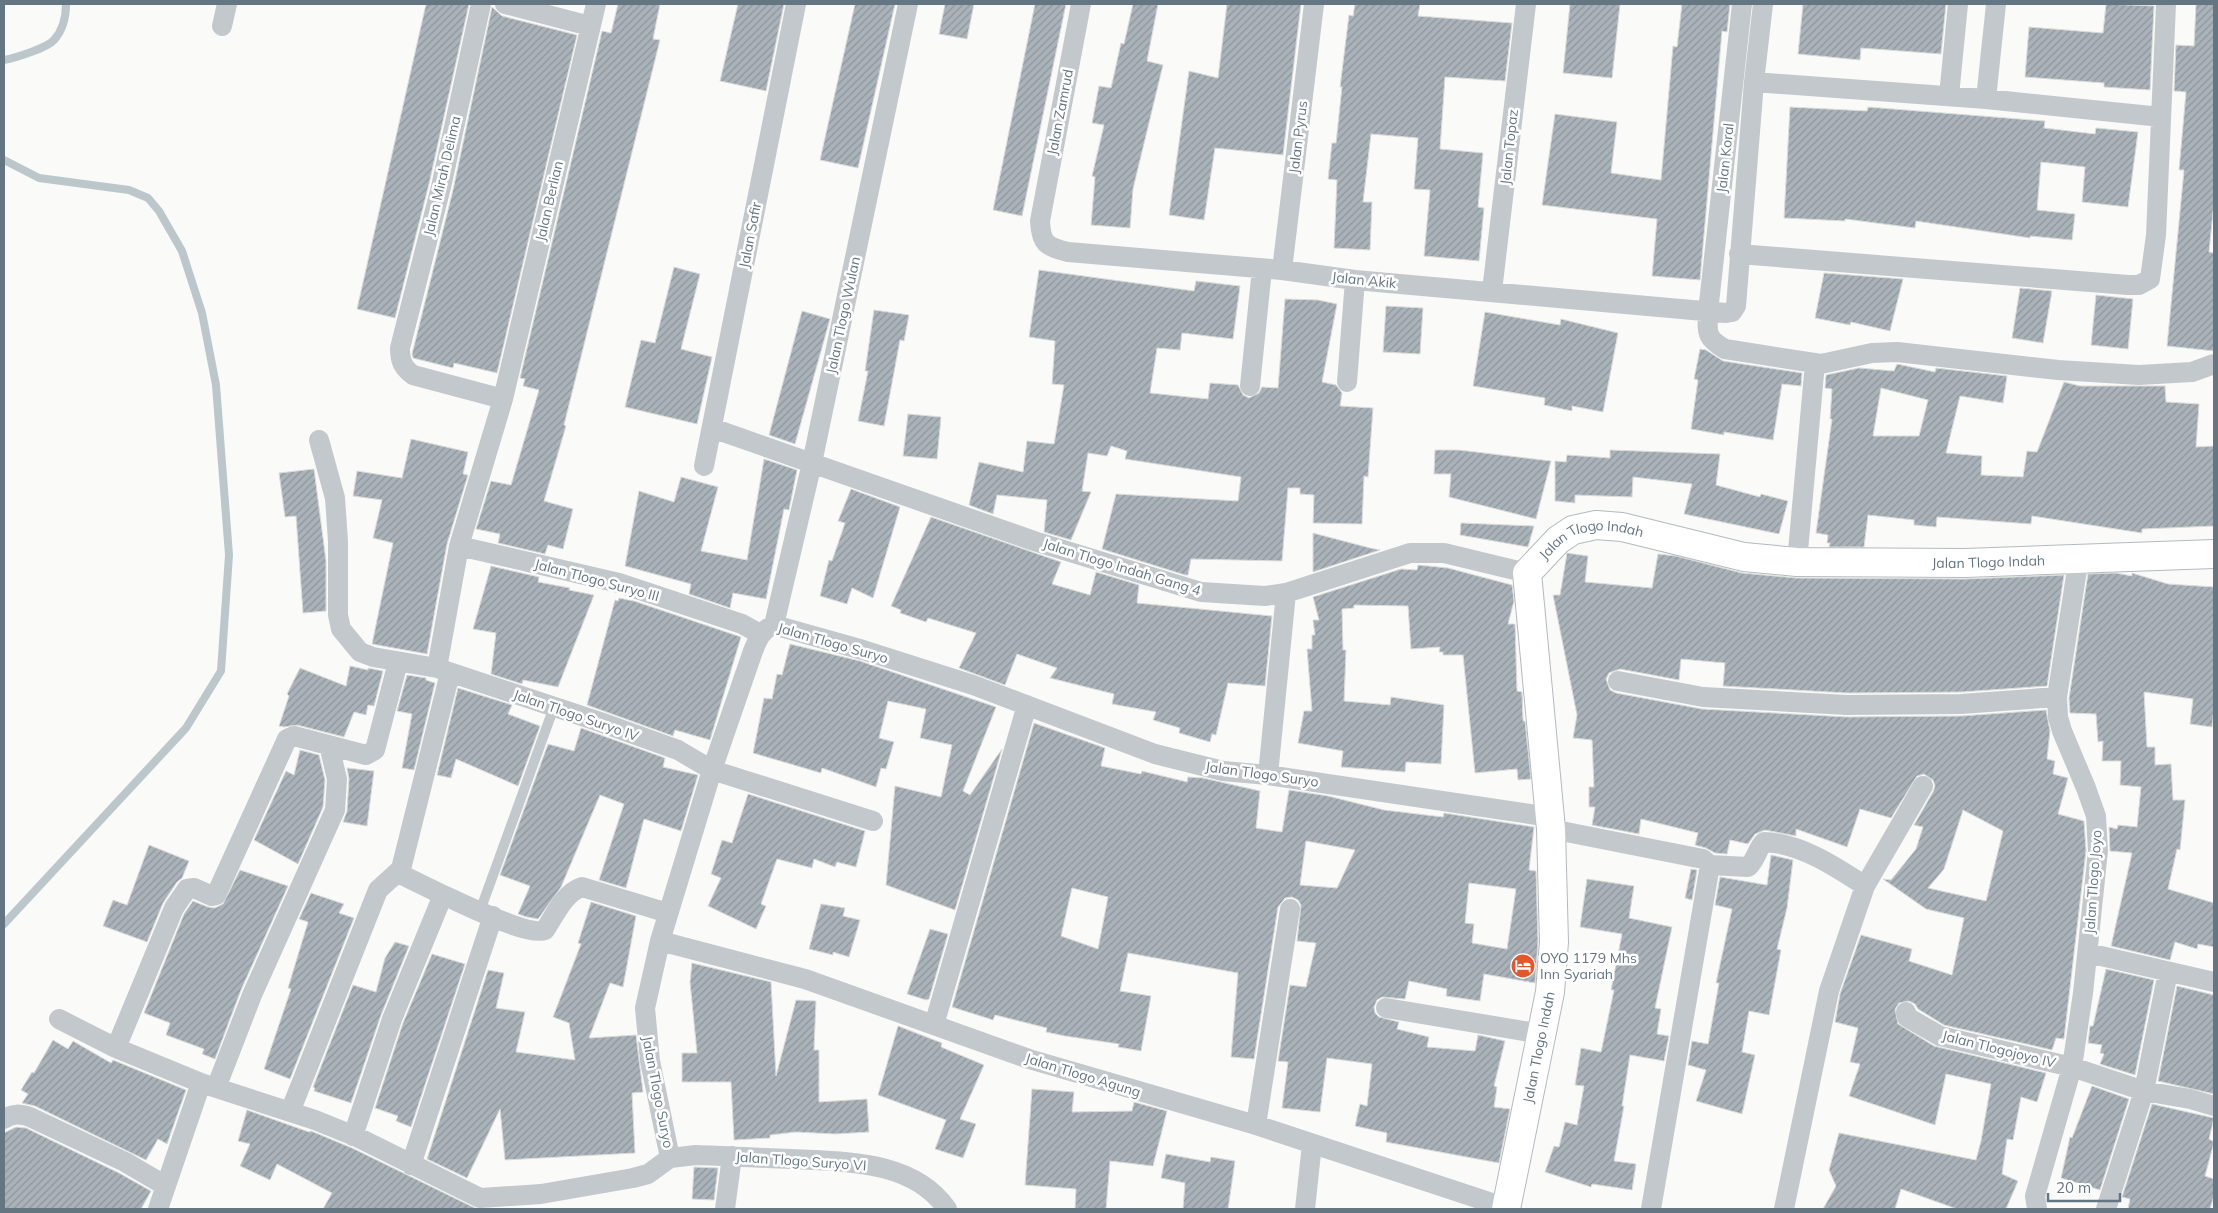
<svg xmlns="http://www.w3.org/2000/svg" width="2218" height="1213" viewBox="0 0 2218 1213" font-family="Mulish,sans-serif">
	<defs>
		<pattern id="building-hatch" width="6" height="6" patternUnits="userSpaceOnUse" patternTransform="scale(1.25)"><rect width="6" height="6" fill="#aab3b9"/><path d="M-1 1l2-2M0 6l6-6M5 7l2-2" fill="none" stroke="#8e969c"/></pattern>
	</defs>
	<rect width="100%" height="100%" fill="#fafaf8"/>
	<g fill="none" stroke-linecap="round" stroke-linejoin="round">
		<path stroke="#bbc7cb" stroke-width="8" d="M4,60c11,-2 43,-12 50,-20 9,-10 12,-23 12,-36
			M4,160l35,18 90,12 19,8 11,13 23,40 20,62 14,72 13,170 -8,116 -35,57 -182,196"/>
	</g>
	<path fill="url(#building-hatch)" stroke="#dcdcda" fill-rule="evenodd" d="M426,4h43l-40,180 -34,134 -38,-9z
		M618,4h42l-7,35 7,1 -96,385 2,1 -22,75 29,8 -10,40 -15,-4 -3,9 -47,-11 2,-9 -24,-5 15,-48 20,4 28,-95 -16,-4 2,-7 -5,-1 82,-347 9,2z
		M738,4h46l-18,87 -46,-10z
		M855,4h40l-37,164 -38,-8z
		M945,4h29l-7,35 -28,-5z
		M1035,4h31l-44,212 -29,-6z
		M1133,4h25l-11,57 16,4 -30,124 -3,39 -39,-3 4,-48 -3,-1 12,-51 -12,-2 7,-37 12,2 10,-45 3,1z
		M1227,4h74l-18,151 -68,-7 -11,72 -35,-5 20,-144 29,7z
		M1355,4h65l-2,12 94,7 -7,58 -60,-4 -5,72 43,4 -5,54 6,1 -5,53 -55,-5 6,-66 -16,-1 4,-51 -47,-4 -8,68h9l-2,48 -36,-2 3,-68 -9,-1 4,-36h4l6,-56h-2l9,-72 4,1z
		M1570,4h50l-8,74 -49,-5z
		M1682,4h48l-3,28 -5,-1 -22,249 -48,-4 5,-57 -115,-14 13,-91 62,8 -6,51 50,7 12,-134 4,1z
		M1803,4h143l-5,50 -80,-6 -1,12 -62,-6z
		M2106,4l48,2 -4,84 -46,-3v-4l-79,-6 4,-50 74,6z
		M2196,4h18v198l-5,50 5,1v98l-47,-5 17,-176h-5l7,-78 -12,-1 2,-46 18,1z
		M492,7l10,9 75,19 -80,338 -43,-10 -1,5 -40,-10 -1,-4 41,-164z
		M1790,107l77,4 1,-4 177,14 -1,7 51,6 1,-6 42,4 -10,75 -46,-5 3,-35 -44,-5 -4,48 38,4 -3,26 -42,-4v2l-114,-17 -1,7 -70,-9v2l-61,-3z
		M674,267l26,7 -19,75 31,8 -15,67 -72,-17 16,-67 14,3z
		M1039,270l155,21 2,-10 44,5 -7,53 -51,-6 -2,17 -23,-2 -7,45 58,6 2,-16 28,2 5,10 6,3 10,-5 3,-6 16,1 7,-89 33,1 19,4 -15,78 14,3 6,8 -2,13 33,2 -5,69 -4,-1 -2,48 -49,-1 1,-28 -14,-1v-6h-12l-6,73 -91,-2 -3,16h-3l-83,-26 14,-55 122,7 3,-24 -116,-18 2,-8 -16,-5 -4,10 -19,-3 -6,38 9,1 -20,48 -27,-8 3,-32 -50,-5 -4,19 -24,-9 10,-43 44,10 4,-31 27,3 10,-59 -12,-1 3,-43 -26,-4z
		M1824,273l79,6 -13,52 -39,-9 -1,3 -35,-7z
		M2020,288l32,3 -9,52 -31,-5z
		M2096,295l37,4 -5,50 -37,-4z
		M1386,306l37,2 -3,46 -37,-2z
		M874,310l35,5 -5,26 -4,-1 -16,86 -26,-5 10,-50h-3z
		M802,311l28,8 -35,125 -26,-9z
		M1485,312l75,13 1,-6 57,14 -15,79 -31,-6v5l-28,-6 1,-7 -72,-12z
		M1700,349l6,1 17,11 79,12 -1,13 -19,-2 -9,56 -49,-8v3l-33,-6 7,-49 -4,-1z
		M1897,364l38,8 1,-4 71,8 -4,27 -43,-7 -14,57 36,3 -1,19 42,2 4,-26 10,1 27,-70 16,4h85l1,16 33,2 -3,43 18,-1v80l-72,3v4l-110,-17 -1,8 -94,-7 -1,10 -22,-2v-5l-46,-5 -4,32h-35l1,-4h-3l1,-8 -12,-2 16,-114h-2l2,-30 -7,-1 1,-13 33,-7 35,3zM1881,388l47,12 -9,36h-46z
		M908,414l33,3 -4,42 -34,-3z
		M411,439l57,13 -5,22 5,1 -21,69 -20,110 -55,-10 21,-101 -20,-5 9,-38 -29,-4 4,-25 45,7z
		M1435,450h24l92,11 -15,58 -87,-22 2,-23h-17z
		M1610,450l110,4 -4,31 44,12 1,-3 27,7 -9,33 -95,-20 8,-30 -59,-7 -1,20 -57,-2v8l-20,-2v-40l11,1 1,-7 43,3z
		M764,459l33,11 -8,40 -5,-1 -18,90 -33,-6 -3,15 -41,-14 2,-10 -66,-18 14,-75 35,11 7,-25 37,10 -17,64 46,9z
		M314,469l12,92v50l-23,2 -7,-97 -11,1 -6,-44z
		M851,489l49,18 -27,91 -21,-10 -5,16 -27,-8 9,-36 3,1 13,-38 -7,-2z
		M931,517l130,45 -9,22 38,11 6,-23 43,13 -2,18 135,13 -7,70 -37,-3 -12,52 -4,-1 -2,8 -31,-9 1,-5 -27,-8 3,-8 -44,-8 2,-10 -64,-16 7,-10 -40,-14 -12,31 -46,-17 17,-35 -48,-15 -2,4 -26,-9 1,-3 -10,-4z
		M1461,523l73,3 -6,21 -68,-12z
		M1313,533l57,15 10,2 -67,22z
		M1567,553l21,3 -3,26 67,6 6,-34 18,2 66,17 55,5 168,1 99,-4 -17,111 -86,6 -114,1 -124,-7 2,-23 -44,-4 -2,21 -59,-11 -11,4 -3,6 4,11 6,3 86,16 145,8 114,-1 85,-6 4,21 -3,28 8,2 -2,13 15,4 -10,36 26,7 2,30 -22,188 -8,-1 -4,12 -108,-25 -26,-16 -3,-5 -6,-3 -10,2 -4,6 3,15 36,22 112,27 -9,29 -16,-5 -8,43 -6,-1 -5,35 16,7 -12,28h-49l-56,-20 -6,20h-72l13,-23 -7,-16 10,-37 137,27 5,-19 10,-57 -45,-10 -11,51 -86,-29 11,-32 -10,-2 8,-34 -23,-6 5,-28 21,-59 51,14 -3,12 43,14 12,-57 -38,-9 -43,-30 8,1 25,-31 7,-22 -9,-2 19,-33 2,-6 -2,-6 -9,-6 -7,2 -26,42 -31,-9 -13,38 -51,-18v7l-31,-6 -10,4 -7,10 -18,-4 -3,14 -12,-1 -9,-5 -11,-3 3,-12 -57,-14 -2,15 -47,-9 3,-18h-6v-20h5l-2,-47 -19,-2 4,-23 -24,-120h7zM1963,810l40,21 -17,70 -58,-13 16,-19z
		M1418,565l30,3 64,17 2,16 -6,23h7l2,67 5,1 1,29h2l6,58 -13,1 -1,-11 -42,4 -12,-118h-20v-3h-4l1,-5 -29,2 -3,-43 -54,-1v3l-12,1 1,41h3l-2,51 46,4 1,-8 53,8 -3,59 -35,-2 -1,10 -64,-5 2,-16 -45,-8 6,-32h8l-5,-62h5v-14h3l-2,-15h6l-6,-23 88,-28 16,1z
		M491,566l48,11 -1,5 32,6 -1,2 25,5 -36,92 -35,-7 -1,4 -31,-10 5,-41 -23,-4z
		M2116,573l16,3v-3l36,11 46,3v122l-2,18 -22,-3 3,-25 -49,-7 3,55h8v18l16,-1 2,36h12l-5,50 -3,-1 -9,40 46,14v44l-16,-3 -1,5 -22,-7 -5,18 -59,-14 21,-93 -22,-2 -1,-24 8,2 1,-4 19,2 4,-40 -21,-2 1,-24h-19l1,-20 -5,1 -2,-28 -26,-1 -1,-15 19,-124z
		M619,598l15,3 107,36 -31,103 -35,-10 -2,6 -86,-31 28,-105 3,1z
		M790,644l70,17 136,46 -33,84 7,4 32,-46 -47,161 -69,-25 9,-99 46,11 11,-52 -32,-7 6,-29 -38,-8 -9,37 15,4 -8,27 -5,-1 -5,19 -54,-19 -1,5 -68,-20 11,-55 8,1 5,-25 5,1z
		M350,666l18,4v-2l15,3 -9,35 -6,-1 -2,10 -12,-3 -10,25 -47,-12 -13,2 -5,-1 10,-30 -2,-2 13,-26 46,18z
		M407,675l19,3v2l9,3 -21,87 -12,-2 10,-54 -15,-3z
		M458,688l54,17 -4,9 32,12 -22,60 -62,-27 -5,19 -14,-3z
		M1034,723l71,25 -4,18 40,8 1,-3 45,11 1,-5 15,1 57,13 -4,37 26,4 7,-42 39,6 56,14 59,7 1,-4 90,14 -5,43 7,1 2,71 -3,41 -51,-9 -4,27 -34,-5 1,-7 -38,-8 -4,18 -23,-2 -5,3 -3,7 1,6 4,4 20,5 -2,7 32,8 -2,10 48,4 3,-16 27,6 -11,45 3,1 -3,20 16,2 -11,54 -113,-21 1,-9 -32,-7 5,-22 7,2 5,-42 -45,-6 -7,54 -38,-4 6,-46 -10,-1 12,-76 16,2 10,-44 -19,-2 4,-36 -3,-5 -6,-3 -7,1 -7,9 -24,152 -23,-2 7,-84 -110,-20 -8,38 31,5 -10,55 -23,-4 1,-3 -54,-8 -19,-4 1,-4 -52,-13 -2,5 -41,-13zM1306,841l49,9 -18,38 -37,-3zM1469,883l47,6 -9,60 -35,-6 2,-19 -9,-1zM1072,888l36,9 -10,52 -37,-13z
		M581,728l84,30 -2,9 35,8 -17,56 -37,-12 -18,69 -27,-8 25,-76 -24,-9 -39,92 -23,32 -11,-2 -9,-3 12,-28 -30,-11 48,-131 26,7z
		M300,750l19,5 6,25 -2,27 -25,57 -44,-24 32,-69 8,4z
		M347,768l27,3 -7,55 -24,-4 4,-11 2,-32z
		M748,794l117,37 -9,36 -19,-5 -2,5 -21,-8 -2,9 -35,-9 -16,45 5,2 -10,23 -48,-23 13,-28 -10,-4 11,-34 10,3z
		M149,845l40,16 -7,17 -5,4 -14,21 -16,39 -44,-16 10,-26 14,5z
		M1771,855l22,5 -6,48 -10,41 4,1 -12,65 -20,-4 -7,41 13,3 -13,59 -46,-13 10,-31 -18,-5 4,-24 16,3 11,-61h-3l16,-74 -17,-4 5,-28 47,8z
		M1691,869l6,1 -5,30 -7,-2z
		M240,870l48,16 -47,104 -26,69 -13,-5 2,-5 -38,-14 4,-12 -26,-10 40,-99 9,-13 15,6 7,1 8,-4z
		M1587,879l47,7 -5,32 43,9 -17,81 6,1 -4,25 12,2 -5,25 -34,-6 -8,51h2l-10,55 22,3 -4,26 -40,-6 -1,3 -46,-15 9,-26 5,1 6,-25 12,3 7,-39 -9,-1 6,-37 20,4 13,-62h-3l11,-56 -42,-7z
		M311,893l33,11 -5,9 15,5 -64,161 -26,-10 27,-80 -3,-1 20,-66 -9,-3z
		M591,902l45,14 -13,71 -13,-4 -21,55 47,-3 7,57 -11,1 3,60 -130,7 -5,-51 -33,69 -40,-19 61,-189 16,3 -8,35 29,4 -9,40 59,8 -6,-37 -16,-6 28,-73 -3,-1z
		M821,904l24,4 -2,8 17,4 -11,37 -16,-5v3l-24,-6z
		M930,929l18,5 -19,65 -3,1 -19,-6z
		M395,942l14,4 -28,69 -30,88 -37,-12 1,-3 -2,-1 40,-102 23,7 9,-34z
		M432,954l33,10 -54,163 -15,-6 2,-5 -23,-8 28,-85z
		M692,963l79,19 5,94 20,-76 20,1 -2,49h5v52l48,-3 2,33 -34,2 -39,-2 -26,3v3l-36,2 -3,-58h-49v-29h15l-7,-71z
		M2106,969l48,11 -19,95 -35,-11 4,-10 -4,-1 2,-8 -14,-2 2,-17h3z
		M2177,986l37,9v99l-56,-13z
		M898,1026l44,17 -1,4 43,18 -24,54 16,5 -13,34 -28,-9 11,-29 -68,-25z
		M53,1040l15,9 5,-8 38,22 2,-3 73,30 -19,54 -9,-5 -12,21 -111,-54 -13,-3 6,-9 -7,-4 11,-18 2,1z
		M2092,1086l37,13 -29,91 -39,-12 9,-41 2,1z
		M1032,1089l42,3 -2,20 60,-1 2,-9 33,9 -14,55 -43,-5 -4,48h-31l1,-20 -51,-4z
		M2152,1104l62,14 -5,21 5,3 -9,34 9,3v16l-4,14h-82l2,-10 -8,-2z
		M247,1110l62,22 2,-1 41,17 125,61h-154l9,-16 -55,-29 -7,16 -30,-14 10,-22 -12,-3z
		M16,1127l10,1 93,45 32,18 -10,18h-137v-76z
		M1166,1154l44,8 1,-5 24,4 -7,48h-45l2,-26 -24,-5z
		M694,1167l24,1 -4,32 -22,-1z"/>
	<g fill="none" stroke-linecap="round" stroke-linejoin="round">
		<defs>
			<g id="secondary">
				<path id="s1" d="M1506,1209l44,-217 4,-50 -3,-113 -24,-256 31,-33 15,-10 23,-5 26,2 122,30 53,5 168,1 249,-9"/>
			</g>
		</defs>
		<use href="#secondary" stroke="#b3babf" stroke-width="30"/>
		<path stroke="#c3c8cc" stroke-width="10" d="M480,911l74,-204"/>
		<path stroke="#c3c8cc" stroke-width="20" d="M481,4l-40,183 -41,161c0,12 2,19 13,27l90,24
			M505,4l85,22
			M1081,4l-41,217c1,22 6,26 28,31l214,18 73,10 371,33 6,-1 4,-6 18,-224 9,-78
			M1742,4l-34,308c-1,21 -2,26 17,37l96,15 51,-11 25,-1 161,18 81,5 53,-3 22,-8
			M222,26l5,-22
			M1754,82l232,17 175,18
			M1949,96l9,-92
			M1986,99l10,-95
			M1739,254l389,31h11l11,-6 6,-44 10,-231
			M1282,270l32,-266
			M1492,291l34,-287
			M1347,382l8,-102
			M1250,386l12,-117
			M712,428l322,113 167,51 64,4 21,-3 124,-40h34l83,20
			M319,440l16,58 3,43v74l3,14 19,23 13,5 64,11 163,54 78,28 34,20 161,51
			M704,466l92,-462
			M459,546l160,37 123,41 18,10
			M1797,562l18,-199
			M774,625l38,-162 96,-459
			M437,668l22,-122 44,-147 93,-395
			M1618,681l85,16 144,8 114,-1 96,-7
			M1268,775l18,-182
			M1551,829l152,30 7,6 38,2c8,-7 9,-18 16,-25 36,1 72,25 101,44
			M398,873l45,22
			M660,941l145,38 224,80 227,66 254,84
			M2088,953l126,29
			M1386,1008l156,26
			M1906,1012l1,5 33,19 132,31 72,24 46,8 24,7
			M59,1019l57,29 85,35 114,37 42,17 123,61 61,-4 92,-16 15,-4 22,-16
			M934,1025l93,-320
			M116,1048l58,-140 13,-19 7,-1 18,8 4,-1 71,-156 7,-3 72,19 9,-5 23,-88
			M216,1088l36,-93 83,-185 2,-31 -8,-34
			M290,1112l88,-222 23,-21 49,-196
			M4,1119c9,-6 16,-5 26,-2l95,45 41,24
			M1256,1125l34,-216
			M353,1136l39,-117 51,-124c19,8 85,42 102,35 10,-15 19,-37 37,-43l86,26
			M670,1158l-20,-97 -5,-53 15,-67 52,-171 41,-119c5,-12 8,-21 21,-26l89,25 110,35 182,69 68,17 45,4 282,42
			M670,1158l26,-3c32,1 64,3 96,4 54,3 121,1 155,50
			M411,1165l82,-249
			M158,1209l43,-126
			M725,1209l7,-53
			M1305,1209l7,-65
			M1651,1209l59,-344
			M1784,1209l45,-218 36,-105 58,-100
			M2037,1209l-2,-13 37,-129 11,-74 15,-142 -2,-35 -10,-28 -24,-57 -4,-14 -1,-20 22,-140
			M2106,1209l38,-118 24,-119"/>
		<use href="#secondary" stroke="#fff" stroke-width="28"/>
	</g>
	<defs>
		<symbol id="hotel-disc" viewBox="-11 -11 22 22"><circle r="9.5" fill="#e4572e" stroke="#fff"/><path d="M-6-4.5h1.5V1H6V5H4.5V3h-9V5H-6ZM-4 0a1.8 1.8 0 1 1 3.6 0ZM.5 0V-2.5h3Q6-2.5 6 0Z" fill="#fff"/></symbol>
	</defs>
	<g fill-rule="evenodd">
		<use href="#hotel-disc" x="1509" y="952" width="28" height="28"/>
	</g>
	<g text-anchor="middle" dominant-baseline="central" stroke-width="5" stroke-linejoin="round" paint-order="stroke">
		<g font-size="14" fill="#657683" stroke="#fff">
			<text transform="translate(1060 112) rotate(-79)">Jalan Zamrud</text>
			<text transform="translate(1298 137) rotate(-83)">Jalan Pyrus</text>
			<text transform="translate(1509 147) rotate(-84)">Jalan Topaz</text>
			<text transform="translate(1725 158) rotate(-84)">Jalan Koral</text>
			<text transform="translate(442 176) rotate(-77)">Jalan Mirah Delima</text>
			<text transform="translate(549 201) rotate(-77)">Jalan Berlian</text>
			<text transform="translate(750 235) rotate(-79)">Jalan Safir</text>
			<text transform="translate(1364 280) rotate(6)">Jalan Akik</text>
			<text transform="translate(843 315) rotate(-78)">Jalan Tlogo Wulan</text>
			<text stroke="none"><textPath href="#s1" startOffset="720">Jalan Tlogo Indah</textPath></text>
			<text stroke="none"><textPath href="#s1" startOffset="1125">Jalan Tlogo Indah</textPath></text>
			<text transform="translate(1122 567) rotate(17)">Jalan Tlogo Indah Gang 4</text>
			<text transform="translate(597 580) rotate(15)">Jalan Tlogo Suryo III</text>
			<text transform="translate(833 643) rotate(16)">Jalan Tlogo Suryo</text>
			<text transform="translate(576 715) rotate(19)">Jalan Tlogo Suryo IV</text>
			<text transform="translate(1262 774) rotate(8)">Jalan Tlogo Suryo</text>
			<text transform="translate(2093 882) rotate(-86)">Jalan Tlogo Joyo</text>
			<text stroke="none"><textPath href="#s1" startOffset="165">Jalan Tlogo Indah</textPath></text>
			<text transform="translate(1999 1049) rotate(14)">Jalan Tlogojoyo IV</text>
			<text transform="translate(1083 1075) rotate(17)">Jalan Tlogo Agung</text>
			<text transform="translate(658 1092) rotate(79)">Jalan Tlogo Suryo</text>
			<text transform="translate(801 1161) rotate(4)">Jalan Tlogo Suryo VI</text>
		</g>
		<g font-size="14" fill="#657683" stroke="#fff" text-anchor="start">
			<text x="1540" y="958">OYO 1179 Mhs<tspan x="1540" dy="16">Inn Syariah</tspan></text>
		</g>
	</g>
	<rect width="2218" height="1213" fill="none" stroke="#657683" stroke-width="10"/>
	<path d="M2048 1193v8h72v-8" fill="none" stroke="#657683" stroke-width="2.5"/>
	<text x="2056" y="1193" font-size="15" fill="#657683" stroke="#ffffff" stroke-width="4" paint-order="stroke">20 m</text>
</svg>
